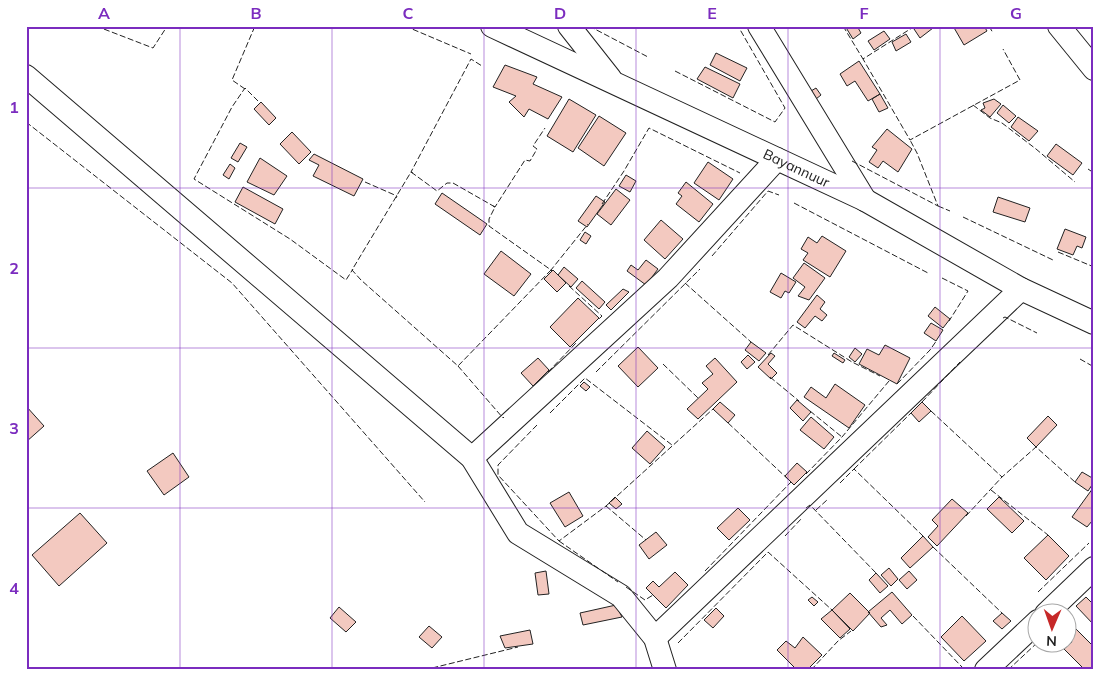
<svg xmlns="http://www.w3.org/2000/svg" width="1120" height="696" viewBox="0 0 1120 696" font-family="Mulish,sans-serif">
	<rect width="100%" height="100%" fill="#fff"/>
	<path fill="#f3c9c0" stroke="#222" d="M845,26h12l4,7 -8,6z
		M918,26h14l1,2 -13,10 -6,-9z
		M953,26h31l3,5 -23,14z
		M884,31l6,8 -16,11 -6,-9z
		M906,34l5,8 -15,9 -4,-9z
		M716,53l31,15 -7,13 -30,-16z
		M859,61l21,33 -12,7 -13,-20 -8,5 -7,-12z
		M505,65l32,12 -4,7 29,13 -14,22 -19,-10 -5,8 -15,-15 7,-6 -23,-9z
		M705,67l35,17 -7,14 -36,-19z
		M816,88l5,7 -5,4 -5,-8z
		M880,94l8,14 -9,4 -7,-13z
		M569,99l27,16 -23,37 -26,-16z
		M994,99l7,5 -11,13 -9,-7 4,-2 -2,-5z
		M261,102l15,16 -7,7 -15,-16z
		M1003,105l13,11 -7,7 -12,-10z
		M599,116l27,17 -22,33 -26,-18z
		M1018,117l20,14 -9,10 -18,-14z
		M887,129l25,20 -14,23 -15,-11 -5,7 -9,-6 8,-12 -5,-3z
		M292,132l19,20 -12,12 -19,-20z
		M240,143l7,4 -9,15 -7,-4z
		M1056,144l26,19 -9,12 -26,-19z
		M314,154l49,25 -9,17 -41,-20 6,-11 -10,-5z
		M260,158l27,18 -13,19 -27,-13z
		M708,162l25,17 -14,21 -25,-17z
		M230,164l5,4 -6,11 -6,-4z
		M626,175l10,6 -6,11 -11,-6z
		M686,182l27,22 -14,18 -23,-18 6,-8 -4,-3z
		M243,187l40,22 -8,15 -40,-22z
		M616,189l14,11 -19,25 -14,-11z
		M442,193l45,31 -7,11 -45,-31z
		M596,196l9,6 -18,25 -9,-6z
		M998,197l32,11 -5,14 -32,-10z
		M661,220l22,19 -18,20 -21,-19z
		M1065,229l21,8 -4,11 -5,-2 -4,9 -16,-6z
		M585,232l6,4 -5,8 -6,-4z
		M822,236l24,15 -16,26 -27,-17 5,-7 -7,-4 7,-12 9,6z
		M501,251l30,23 -17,22 -30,-22z
		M646,260l12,9 -12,16 -19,-14 4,-6 7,5z
		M804,263l21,15 -16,22 -11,-4 7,-9 -12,-9z
		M564,267l14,12 -7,8 -13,-12z
		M553,270l13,13 -9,9 -13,-13z
		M781,273l15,9 -7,11 -4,-2 -4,7 -11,-6z
		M582,281l23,21 -6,7 -23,-21z
		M623,289l6,3 -18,18 -5,-5z
		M817,295l8,7 -5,7 7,6 -5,6 -7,-5 -10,12 -8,-6z
		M578,298l21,20 -29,29 -20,-20z
		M935,307l15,12 -7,9 -15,-12z
		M931,323l12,7 -7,11 -12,-8z
		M751,342l15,11 -7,8 -14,-11z
		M885,345l25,13 -13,26 -38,-20 8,-15 12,6z
		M638,347l20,21 -20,19 -20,-21z
		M855,348l7,6 -7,8 -6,-5z
		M771,353l4,3 -7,8 9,9 -6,6 -13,-12z
		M834,353l11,7 -2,3 -11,-7z
		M748,355l7,7 -8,7 -6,-7z
		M538,358l11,12 -16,16 -12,-13z
		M715,358l22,24 -39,37 -11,-10 21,-20 -6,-6 11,-9 -7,-8z
		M584,382l6,5 -4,4 -6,-5z
		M835,384l30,21 -16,23 -45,-31 7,-10 15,11z
		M797,400l14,12 -8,9 -13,-13z
		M720,402l15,13 -7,8 -15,-14z
		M922,402l9,9 -12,11 -8,-9z
		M26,406l18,20 -18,16z
		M1048,416l9,9 -21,22 -9,-9z
		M811,417l23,20 -10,12 -24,-19z
		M647,431l18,16 -15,17 -18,-16z
		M173,453l16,24 -25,18 -17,-24z
		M797,463l10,9 -13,13 -9,-9z
		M1082,472l12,7v3l-6,9 -13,-9z
		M1093,488l1,34 -2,-1 -5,6 -15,-10z
		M569,492l14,24 -18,11 -15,-24z
		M615,497l7,7 -6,5 -7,-6z
		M999,497l25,24 -12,12 -25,-24z
		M952,499l16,14 -31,33 -9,-9 10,-11 -6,-6z
		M738,508l12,12 -21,20 -12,-12z
		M80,513l27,30 -48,43 -27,-31z
		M656,532l11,13 -18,14 -10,-14z
		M1048,535l21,21 -23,24 -22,-22z
		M923,536l10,11 -23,21 -9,-10z
		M889,568l9,11 -7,7 -10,-11z
		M546,571l3,23 -11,1 -3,-22z
		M909,571l8,9 -10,9 -8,-9z
		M675,572l13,13 -22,23 -20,-20 7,-7 6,6z
		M876,573l12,13 -8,7 -11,-13z
		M892,592l20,23 -10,9 -12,-14 -9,8 6,7 -6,2 -13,-15z
		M850,593l20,20 -17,18 -21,-21z
		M812,597l6,5 -4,4 -6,-6z
		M1086,597l8,8v20l-18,-19z
		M616,605l6,12 -39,8 -3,-12z
		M339,607l17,15 -10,10 -16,-14z
		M716,608l8,8 -11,12 -9,-8z
		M832,610l18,19 -10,9 -19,-19z
		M1002,613l9,8 -9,8 -9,-8z
		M962,616l24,25 -22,20 -23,-24z
		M1068,621l26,26v23h-9l-21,-21 8,-7 -4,-5z
		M429,626l13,11 -10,11 -13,-11z
		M530,630l3,14 -28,4 -5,-12z
		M803,637l19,18 -15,15h-10l-20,-20 9,-9 9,7z"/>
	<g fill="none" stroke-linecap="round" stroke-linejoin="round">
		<defs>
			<g id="minor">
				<path id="s1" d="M492,26l373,174 156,89 73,34"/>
				<path d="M569,26l41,52"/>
				<path d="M759,26l106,174"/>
				<path d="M1059,26l35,43"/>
				<path d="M26,76l446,382 46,75 103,63 34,42 10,32"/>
				<path d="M472,458l196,-180 109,-119"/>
				<path d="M1046,614l48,-46"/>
				<path d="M655,638l366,-349"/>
				<path d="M986,670l52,-49"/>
			</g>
		</defs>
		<use href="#minor" stroke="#222" stroke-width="24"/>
		<use href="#minor" stroke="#fff" stroke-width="22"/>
		<path stroke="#222" stroke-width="1" stroke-dasharray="6 2.5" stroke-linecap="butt" d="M96,26l57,22 13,-20
			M405,26l66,28
			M589,26l59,31
			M843,26l20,33 1,-1
			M915,26l-52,33 47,81 110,-60 -17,-31
			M989,26l4,7
			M675,71l100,51 10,-14 -47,-82
			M245,89l-13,-9 23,-54
			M258,101l-13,-13 -13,19 -38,72 96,60 56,41 7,-11
			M973,105l17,13 12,5 34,26 39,33
			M26,122l206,161 193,219
			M852,161l86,45 -21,-53 -7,-13
			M1088,169l6,4
			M411,172l26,19 10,-8h6l42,24 -6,12v7l62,44 -93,96 -97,-86 -9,-10z
			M413,173l-2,-1 60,-113 11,7
			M365,182l32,14 -1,2
			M794,203l134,70
			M602,204l22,-33 25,-43 91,45
			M493,206l2,1 30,-47 5,1 7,-12 -4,-3 12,-18
			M938,206l12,5
			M963,217l90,43
			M1058,252l36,15
			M712,256l56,-65 11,4
			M552,271l-1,-1 37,-46
			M942,278l26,13 -19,30
			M685,283l66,59
			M569,286l33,30 -4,4
			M1003,318l2,-1 32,16
			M768,355l25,-30 59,37 28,14
			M1080,359l14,8
			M663,364l35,34
			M458,366l45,52 1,-1
			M548,372l29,-30
			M596,372l104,-103
			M770,377l29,24
			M897,384l33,-34 7,-10
			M922,402l38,-40
			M810,411l32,26
			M931,411l71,66
			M550,413l35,-35 87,67
			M537,425l-39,40v10l61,66 47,-35 107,-97 2,2
			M854,469l57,-56
			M806,474l36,-37 47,-56
			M840,483l14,-14 69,67
			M991,490l57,45
			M606,506l40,34
			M806,508l4,-3 66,68
			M816,510l11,-10
			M966,516l36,-39 34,-30 39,35
			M785,536l17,-18
			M559,541l59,41
			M933,547l69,66
			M705,571l86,-89 -65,-61
			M626,587l19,13 8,-5
			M1038,592l51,-49
			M913,616l49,51 -2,3
			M678,643l90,-91 64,58
			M424,670l94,-23
			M811,670l27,-29 13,-10
			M1008,670l30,-28"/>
	</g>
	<path fill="none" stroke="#7b2cbf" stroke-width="1" stroke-opacity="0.55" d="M180,26v644M332,26v644M484,26v644M636,26v644M788,26v644M940,26v644M26,188h1068M26,348h1068M26,508h1068"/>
	<g text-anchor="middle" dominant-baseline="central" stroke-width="4" stroke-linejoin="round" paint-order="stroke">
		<g font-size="14" fill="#222" stroke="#fff">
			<text stroke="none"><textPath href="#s1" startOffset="336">Bayannuur</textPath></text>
		</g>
	</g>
	<rect width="1120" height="696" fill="none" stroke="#ffffff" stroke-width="55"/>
	<g transform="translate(1052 628) rotate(182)"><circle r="24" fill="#ffffff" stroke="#a7a7a7"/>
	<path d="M0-4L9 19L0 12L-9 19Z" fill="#c62828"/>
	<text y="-8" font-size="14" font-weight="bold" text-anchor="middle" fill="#222222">N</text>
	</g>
	<rect x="28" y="28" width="1064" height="640" fill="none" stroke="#7b2cbf" stroke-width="2"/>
	<g font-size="16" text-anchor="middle" font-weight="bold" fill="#7b2cbf">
		<text x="104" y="19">A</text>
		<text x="256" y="19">B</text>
		<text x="408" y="19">C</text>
		<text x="560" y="19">D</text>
		<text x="712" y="19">E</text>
		<text x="864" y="19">F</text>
		<text x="1016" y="19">G</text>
		<text x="14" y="113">1</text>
		<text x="14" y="274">2</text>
		<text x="14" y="434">3</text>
		<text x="14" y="594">4</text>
	</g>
</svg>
